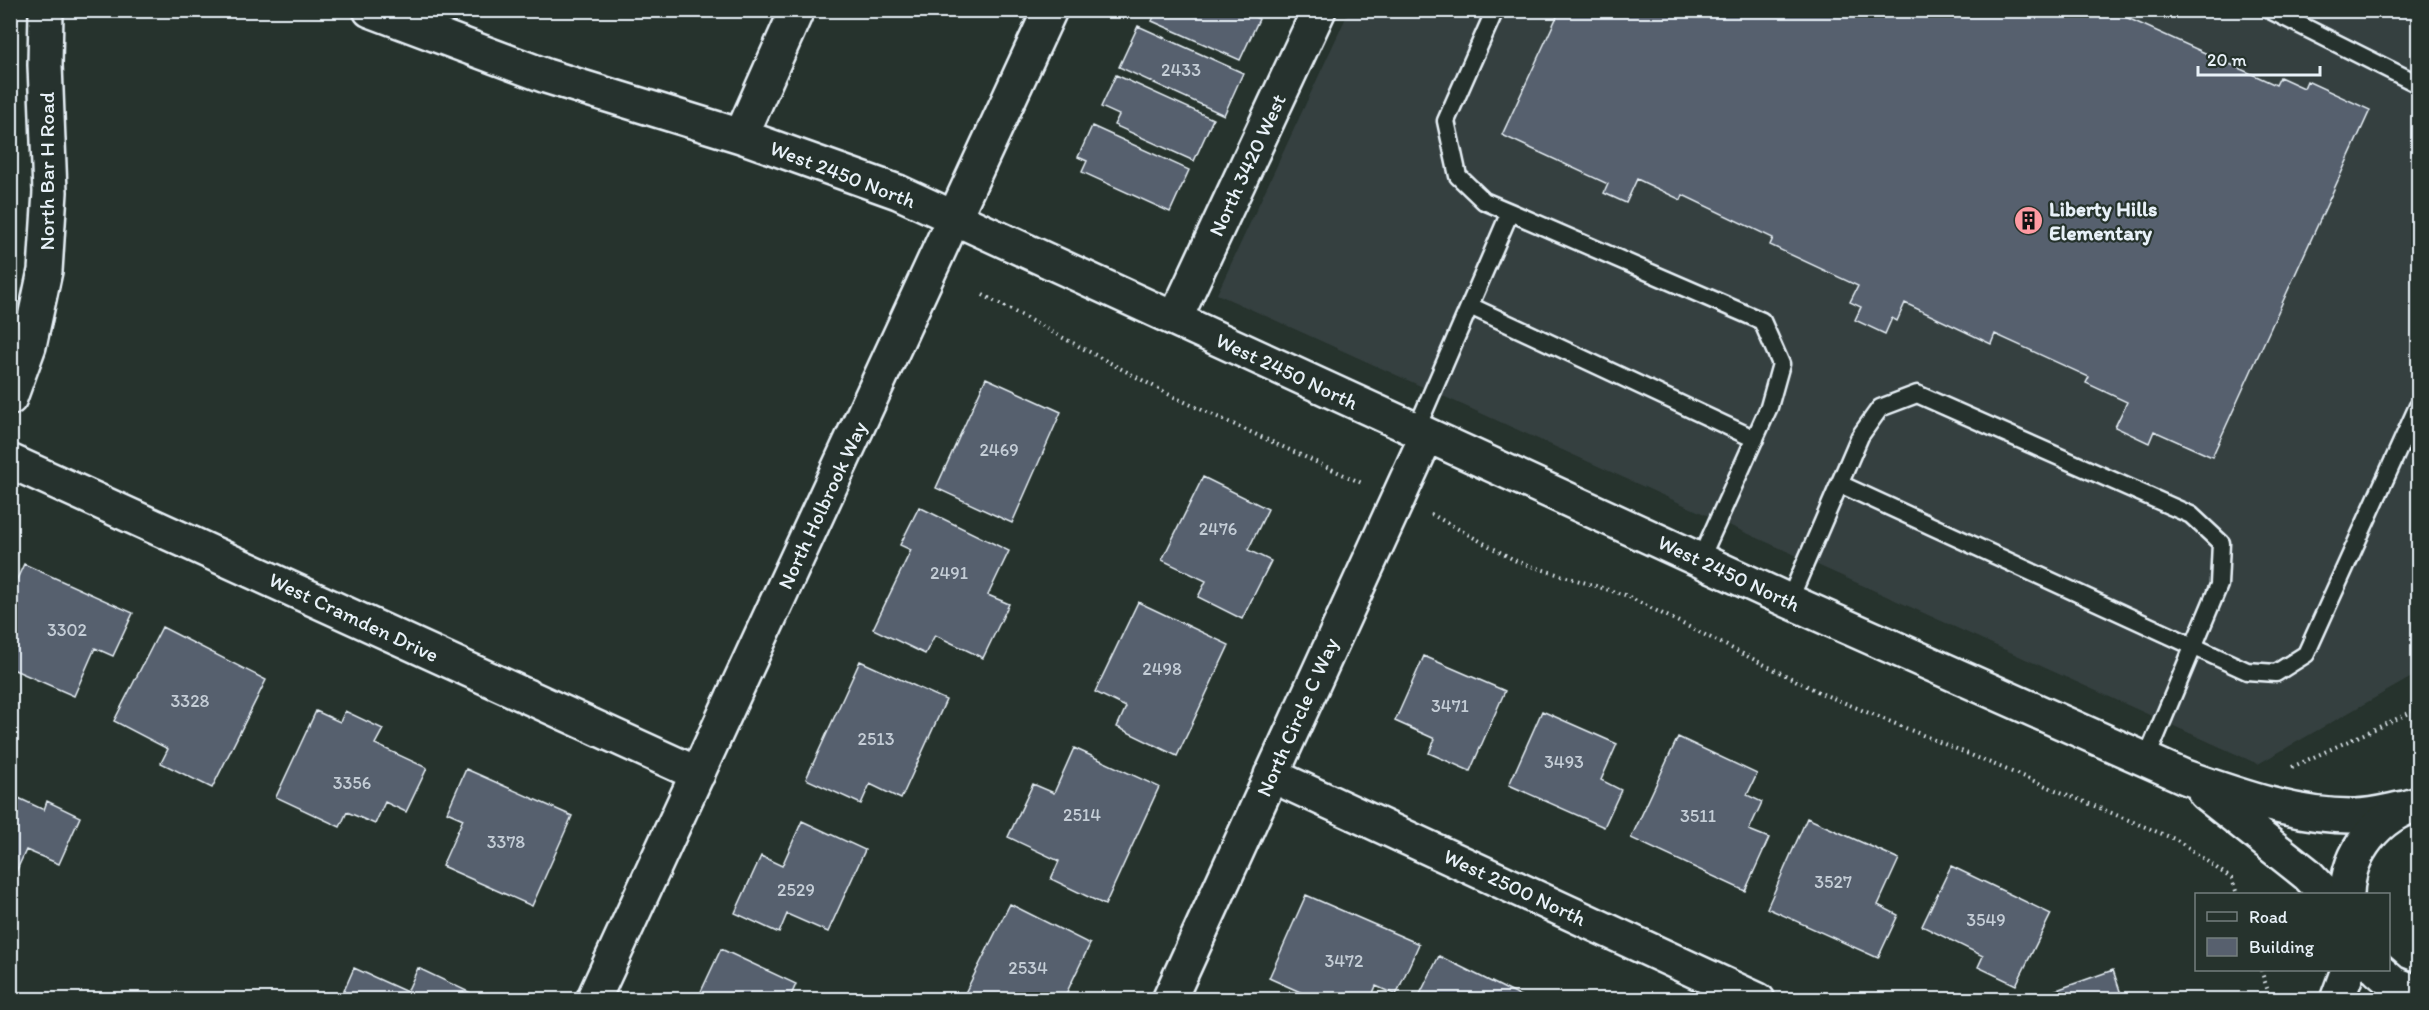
<svg xmlns="http://www.w3.org/2000/svg" width="2429" height="1010" viewBox="0 0 2429 1010" font-family="Itim,sans-serif">
	<rect width="100%" height="100%" fill="#26332d"/>
	<filter id="ink" filterUnits="userSpaceOnUse"><feTurbulence type="fractalNoise" baseFrequency=".0167" numOctaves="2"/><feDisplacementMap in="SourceGraphic" scale="12" xChannelSelector="R" yChannelSelector="G"/><feConvolveMatrix kernelMatrix="1 2 1 2 8 2 1 2 1" color-interpolation-filters="sRGB"/></filter>
	<g filter="url(#ink)">
		<path fill="#354040" d="M1349,11h1069l-1,663 -159,90 -1041,-470z"/>
		<path fill="#57606e" stroke="#e8f1f8" stroke-width="1.5" d="M1157,10h84l18,9 -19,41 -88,-39z
			M1560,10h550l166,75 4,-8 24,11 3,-7 63,29 -158,347 -58,-26 -5,12 -34,-16 12,-25 -41,-19 3,-6 -94,-43 -4,10 -86,-41 -8,18 -5,-3 -7,16 -30,-14 6,-13 -11,-5 8,-16 -88,-41 3,-7 -90,-43 -2,5 -44,-21 -11,24 -22,-10 4,-9 -106,-49z
			M1138,26l105,47 -19,42 -105,-48z
			M1116,75l97,44 -19,42 -80,-36 5,-10 -18,-8z
			M1092,126l97,44 -19,42 -88,-40 5,-11 -9,-4z
			M986,378l75,34 -49,111 -76,-35z
			M1203,477l65,32 -20,41 23,11 -29,58 -44,-22 8,-16 -44,-21z
			M919,507l90,44 -21,44 21,9 -26,54 -48,-23 -10,19 -52,-25 38,-79 -11,-5z
			M24,564l109,49 -20,43 -18,-8 -21,48 -64,-28v-74z
			M1138,602l91,43 -52,111 -60,-29 9,-20 -31,-15z
			M162,627l104,53 -54,108 -51,-25 7,-14 -54,-28z
			M1424,656l81,35 -35,80 -41,-18 6,-14 -40,-18z
			M860,661l86,39 -45,99 -31,-15 -9,20 -55,-25z
			M316,711l24,11 5,-11 38,18 -8,15 52,24 -21,44 -21,-10 -10,22 -28,-12 -7,15 -64,-30z
			M1542,711l75,33 -16,36 20,10 -17,37 -95,-42z
			M1678,737l79,37 -10,21 15,7 -13,28 20,8 -24,53 -114,-53z
			M1074,748l85,39 -54,118 -54,-26 8,-18 -51,-24 25,-53 21,9z
			M466,769l106,47 -40,90 -90,-40 21,-47 -16,-7z
			M10,794l34,16 3,-9 33,16 -21,47 -33,-14 -16,35z
			M1807,818l92,41 -21,46 20,10 -20,43 -111,-50z
			M802,821l63,29 -37,82 -41,-18 -8,19 -44,-20 26,-57 21,10z
			M1951,866l100,48 -35,71 -38,-18 5,-11 -61,-30z
			M1306,895l113,49 -23,51 -20,-9 -6,14h-52l-49,-22z
			M1010,904l80,40 -27,56h-86l-12,-7z
			M721,949l75,35 -7,16h-92z
			M1439,956l89,44h-111z
			M354,968l53,24 11,-24 53,25 -3,7h-128z
			M2113,970l10,30h-73l-2,-7z"/>
		<g fill="none" stroke-linecap="round" stroke-linejoin="round">
			<defs>
				<path id="service" d="M1495,10l-49,111 12,55 26,25 26,11
					M2270,10l148,74
					M1470,306l285,133
					M1416,430l94,-218 252,109 19,43 -12,43 -69,153
					M1840,484l407,187 29,2 30,-19 112,-248
					M1789,601l71,-165 20,-28 37,-14 274,121 30,28 -2,42 -73,175"/>
				<path id="minor" d="M370,10l176,66 195,60 157,56 891,409 396,176c54,19 113,40 170,39 17,0 34,-5 50,-8
					M741,136l56,-126
					M1175,319l144,-309
					M10,398l19,-52 16,-75 5,-79 -5,-127 1,-55
					M10,461l688,313
					M1271,775l487,225
					M2205,793l102,81 19,20
					M593,1000l457,-990
					M1169,1000l258,-565"/>
				<path id="tertiary" d="M2347,894c1,-42 31,-79 71,-90
					M2378,970l15,13 25,10
					M2337,1000l11,-30"/>
			</defs>
			<use href="#service" stroke="#e8f1f8" stroke-width="21"/>
			<use href="#minor" stroke="#e8f1f8" stroke-width="38"/>
			<use href="#tertiary" stroke="#e8f1f8" stroke-width="38"/>
			<path stroke="#e8f1f8" stroke-width="4" stroke-dasharray="1.5 4.5" stroke-linecap="butt" d="M983,295l189,101 192,88
				M1431,514l87,48 107,33 198,99 354,146 55,39 5,15
				M2292,767l126,-58
				M2261,970l10,30"/>
			<use href="#service" stroke="#26332d" stroke-width="16"/>
			<use href="#minor" stroke="#26332d" stroke-width="33"/>
			<use href="#tertiary" stroke="#26332d" stroke-width="33"/>
		</g>
	</g>
	<defs>
		<symbol id="building-disc" viewBox="-11 -11 22 22"><circle r="9.5" fill="#ff9aa2" stroke="#26332d"/><path d="M-4-6H4V6H1V3H-1V6H-4ZM-2.5-4.3h1.7v1.8h-1.7ZM.8-4.3h1.7v1.8H.8ZM-2.5-1h1.7V.8h-1.7ZM.8-1h1.7V.8H.8Z" fill="#111"/></symbol>
	</defs>
	<g fill-rule="evenodd">
		<use href="#building-disc" x="2012" y="204" width="33" height="33"/>
	</g>
	<g text-anchor="middle" dominant-baseline="central" stroke-width="4.5" stroke-linejoin="round" paint-order="stroke">
		<g font-size="18" fill="#c4cdd6">
			<text x="1181" y="70">2433</text>
			<text x="999" y="450">2469</text>
			<text x="1218" y="529">2476</text>
			<text x="949" y="573">2491</text>
			<text x="67" y="630">3302</text>
			<text x="1162" y="669">2498</text>
			<text x="190" y="701">3328</text>
			<text x="1450" y="706">3471</text>
			<text x="876" y="739">2513</text>
			<text x="1564" y="762">3493</text>
			<text x="352" y="783">3356</text>
			<text x="1082" y="815">2514</text>
			<text x="1698" y="816">3511</text>
			<text x="506" y="842">3378</text>
			<text x="1833" y="882">3527</text>
			<text x="796" y="890">2529</text>
			<text x="1986" y="920">3549</text>
			<text x="1344" y="961">3472</text>
			<text x="1028" y="968">2534</text>
		</g>
		<g font-size="21" fill="#e8f1f8" stroke="#26332d">
			<text transform="translate(1247 165) rotate(-65)">North 3420 West</text>
			<text transform="translate(46 171) rotate(-90)">North Bar H Road</text>
			<text transform="translate(843 174) rotate(21)">West 2450 North</text>
			<text transform="translate(1287 371) rotate(25)">West 2450 North</text>
			<text transform="translate(822 505) rotate(-65)">North Holbrook Way</text>
			<text transform="translate(1729 573) rotate(25)">West 2450 North</text>
			<text transform="translate(354 617) rotate(25)">West Cramden Drive</text>
			<text transform="translate(1297 717) rotate(-66)">North Circle C Way</text>
			<text transform="translate(1515 887) rotate(25)">West 2500 North</text>
		</g>
		<g font-size="21" font-weight="bold" fill="#e8f1f8" stroke="#26332d" text-anchor="start">
			<text x="2049" y="208">Liberty Hills<tspan x="2049" dy="24">Elementary</tspan></text>
		</g>
	</g>
	<rect width="2429" height="1010" fill="none" stroke="#26332d" stroke-width="36"/>
	<rect x="18" y="18" width="2393" height="974" fill="none" stroke="#e8f1f8" stroke-width="2" filter="url(#ink)"/>
	<rect x="2195" y="893" width="195" height="78" fill="#26332d" stroke="#747f7e" stroke-width="1.5"/>
	<rect x="2207" y="912" width="30" height="9" fill="#26332d" stroke="#747f7e" stroke-width="1.5"/>
	<text x="2249" y="923" font-size="18" fill="#e8f1f8">Road</text>
	<rect x="2207" y="938" width="30" height="18" fill="#57606e" stroke="#747f7e" stroke-width="1.5"/>
	<text x="2249" y="953" font-size="18" fill="#e8f1f8">Building</text>
	<path d="M2198 66v9h122v-9" fill="none" stroke="#e8f1f8" stroke-width="3"/>
	<text x="2207" y="66" font-size="18" fill="#e8f1f8" stroke="#26332d" stroke-width="4.5" paint-order="stroke">20 m</text>
</svg>
